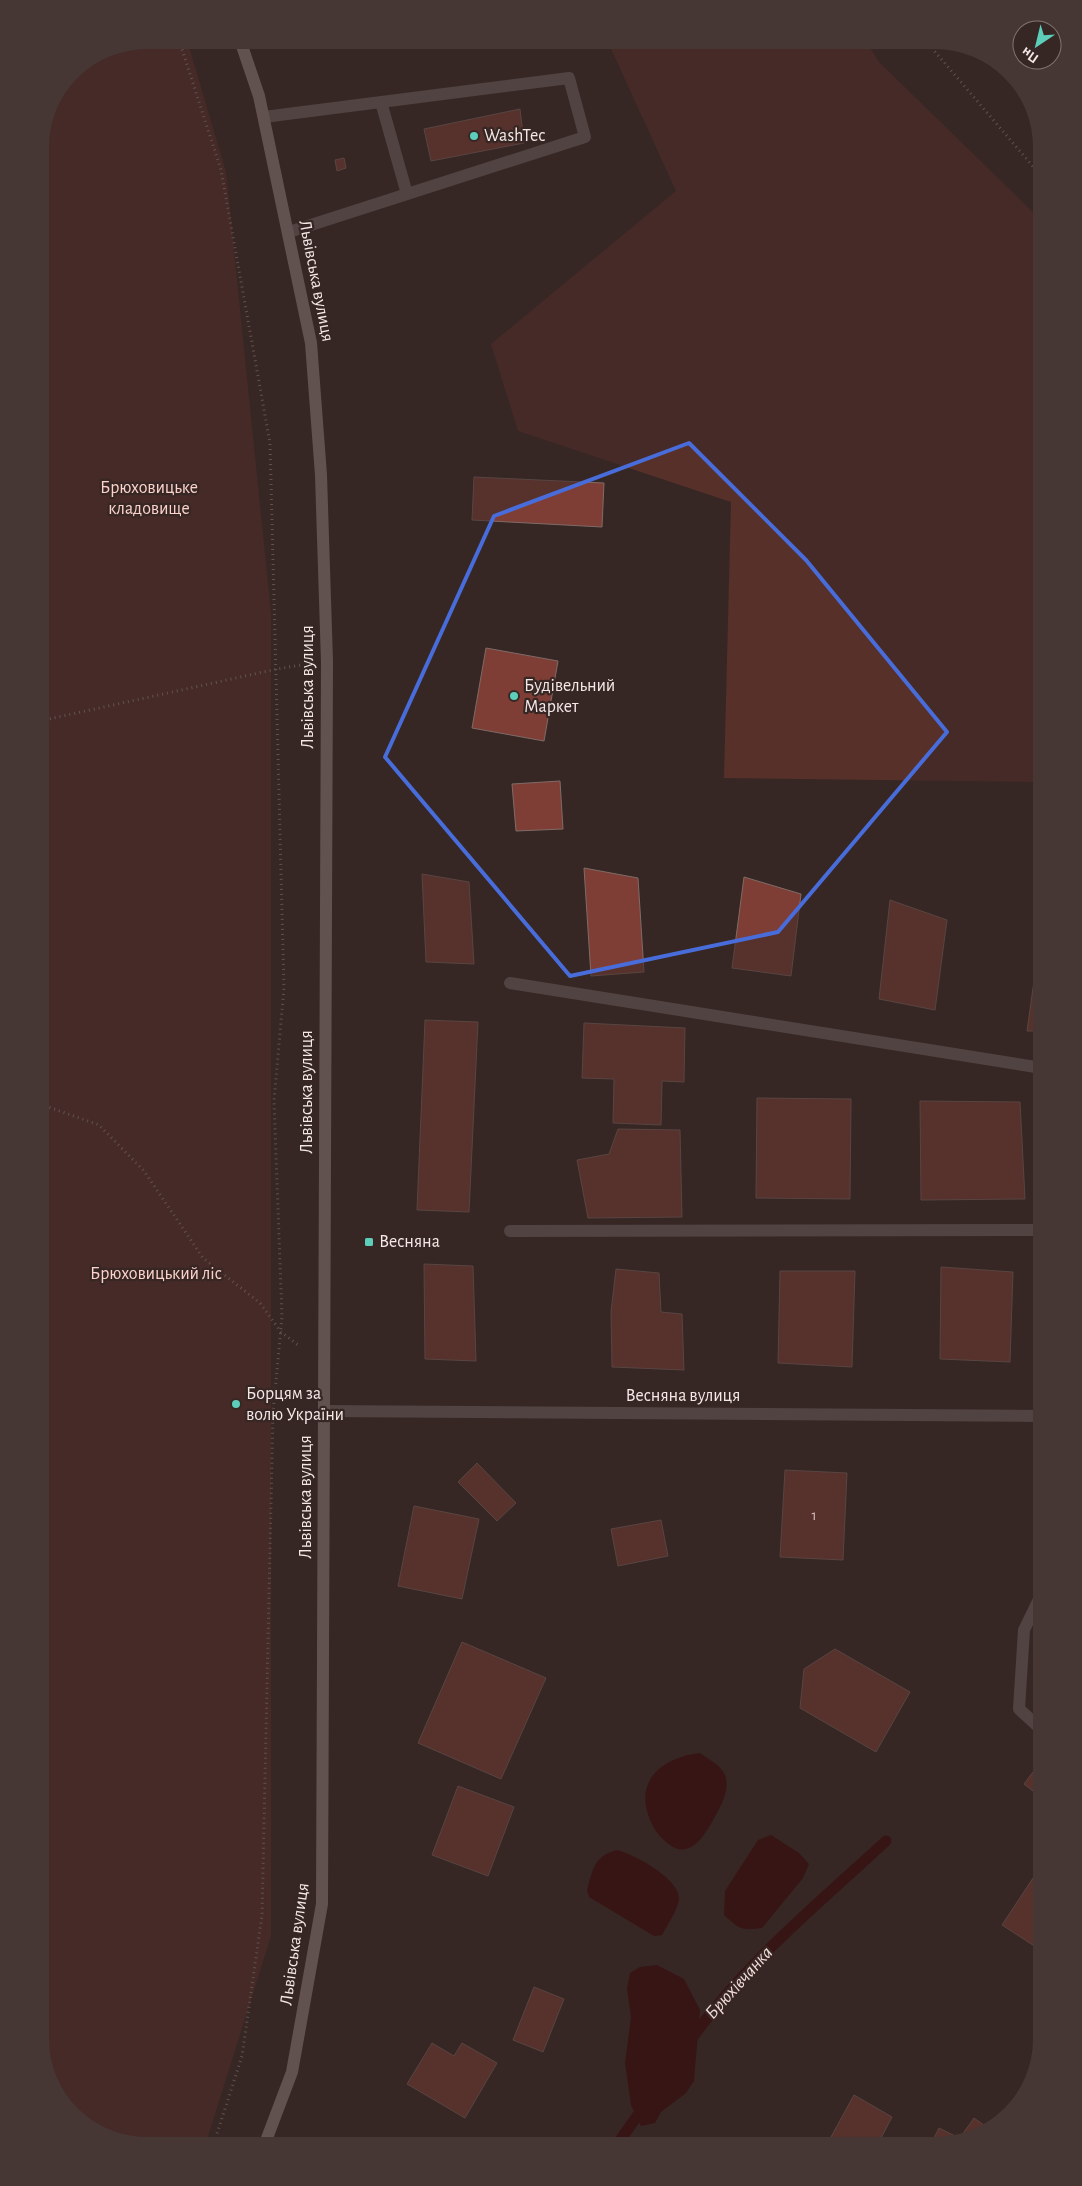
<svg xmlns="http://www.w3.org/2000/svg" width="1082" height="2186" viewBox="0 0 1082 2186" font-family="'Alegreya Sans',sans-serif">
	<rect width="100%" height="100%" fill="#372724"/>
	<path fill="#57302a" d="M147,40h40l39,132 45,441v1323l-66,210h-65l-53,-18 -39,-48 -8,-41v-1899l8,-34 24,-35 34,-23z
		M607,40h258l14,22 163,159v561l-318,-4 7,-276 -213,-71 -27,-87 185,-153z"/>
	<path fill="#360000" d="M700,1753c9,7 20,11 25,22 6,16 -6,34 -13,47 -11,19 -26,40 -48,18 -8,-7 -13,-16 -16,-26 -12,-37 18,-57 52,-61z
		M771,1835l28,18 10,11 -6,14 -41,50c-20,3 -23,1 -38,-13l1,-24 33,-51z
		M617,1850c17,4 63,29 62,49 -1,11 -12,26 -17,36l-8,1 -65,-39 -2,-7c6,-21 7,-34 30,-40z
		M657,1965l27,14 16,31 -6,71 -8,12 -25,19 -6,11 -14,3 -10,-21 -6,-42 6,-46 -4,-28 3,-16 10,-6z"/>
	<g fill="none" stroke-linecap="round" stroke-linejoin="round">
		<path stroke="#360000" stroke-width="11" d="M690,2041c54,-77 128,-137 196,-200
			M616,2146l29,-41"/>
	</g>
	<path fill="#7e3e35" stroke="#7f6b67" d="M520,109l4,34 -93,18 -7,-32z
		M344,158l2,10 -9,3 -2,-11z
		M474,477l130,6 -2,44 -130,-7z
		M486,648l72,13 -14,80 -72,-13z
		M560,781l3,48 -47,2 -4,-47z
		M584,868l54,10 6,94 -53,4z
		M422,874l47,8 5,82 -48,-2z
		M744,877l57,17 -10,82 -59,-8z
		M890,900l57,20 -12,90 -56,-11z
		M1041,931l1,100h-15z
		M425,1020l53,2 -9,190 -52,-2z
		M584,1023l101,5 -1,54 -22,-1 -1,44 -48,-2 1,-44 -32,-1z
		M757,1098l94,1 -1,100 -94,-1z
		M920,1101l100,1 5,97 -104,1z
		M618,1129l62,1 2,87 -94,1 -11,-58 32,-6z
		M424,1264l49,2 3,95 -51,-2z
		M941,1267l72,5 -3,90 -70,-3z
		M616,1269l43,4 2,39 21,2 2,56 -72,-3 -1,-55z
		M780,1271h75l-3,96 -74,-4z
		M477,1463l39,40 -19,18 -39,-39z
		M785,1470l62,3 -4,87 -63,-3z
		M414,1506l65,13 -17,80 -64,-13z
		M661,1520l7,36 -50,10 -7,-37z
		M462,1642l84,36 -45,101 -83,-36z
		M835,1649l75,43 -34,60 -76,-44 4,-39z
		M1042,1760v38l-18,-14z
		M458,1786l56,21 -26,69 -56,-21z
		M1041,1866l1,1v84l-40,-26z
		M534,1987l30,12 -21,53 -30,-12z
		M432,2043l22,13 8,-13 35,20 -32,55 -58,-34z
		M854,2095l38,22 -13,25 8,4h-61z
		M974,2118l14,10 -12,10 -19,4z
		M939,2128l24,12 -33,6z"/>
	<g fill="none" stroke-linecap="round" stroke-linejoin="round">
		<path stroke="#948684" stroke-width="3" stroke-dasharray="1 4" stroke-linecap="butt" d="M179,40l42,130 49,273 14,545 -10,113 8,216 -9,96 -11,502 -20,141 -29,90
			M925,40l117,137
			M40,721l237,-52 24,-4
			M40,1104l59,21 45,46 59,87 57,45 21,29 17,13"/>
		<path stroke="#6f6664" stroke-width="12" d="M381,102l26,92
			M264,117l305,-39 16,59 -296,95
			M510,983l532,85
			M510,1231l532,-1
			M1042,1730l-23,-21 5,-79 18,-37"/>
		<path stroke="#6f6664" stroke-width="12" d="M324,1411l718,5"/>
		<path stroke="#958784" stroke-width="12" d="M240,40l19,56 52,247 10,132 6,187 -5,1242 -30,168 -28,74"/>
	</g>
	<path d="M0 0H1082V2186H0ZM689,443l117,117 141,172 -169,200 -208,44 -185,-219 109,-241z" fill="#372724" fill-opacity=".55" fill-rule="evenodd"/>
	<path fill="none" stroke="#486ddb" stroke-width="4" stroke-linejoin="round" d="M689,443l117,117 141,172 -169,200 -208,44 -185,-219 109,-241z"/>
	<g fill="#5cceba" stroke="#372724" stroke-width="2">
		<circle cx="474" cy="136" r="5"/>
		<circle cx="514" cy="696" r="5"/>
		<rect x="364" y="1237" width="10" height="10" rx="2.5"/>
		<circle cx="236" cy="1404" r="5"/>
	</g>
	<g text-anchor="middle" dominant-baseline="central" stroke-width="4.5" stroke-linejoin="round" paint-order="stroke">
		<g font-size="15" fill="#d6beba">
			<text x="814" y="1515">1</text>
		</g>
		<g font-size="18" fill="#f4e9e7" stroke="#372724" text-anchor="start">
			<text x="484" y="136">WashTec</text>
			<text x="524" y="686">Будівельний<tspan x="524" dy="21">Маркет</tspan></text>
			<text x="379" y="1242">Весняна</text>
			<text x="246" y="1394">Борцям за<tspan x="246" dy="21">волю України</tspan></text>
		</g>
		<g font-size="18" fill="#f4e9e7" stroke="#372724">
			<text transform="translate(316 281) rotate(79)">Львівська вулиця</text>
			<text transform="translate(308 687) rotate(-90)">Львівська вулиця</text>
			<text transform="translate(307 1092) rotate(-90)">Львівська вулиця</text>
			<text x="683" y="1396">Весняна вулиця</text>
			<text transform="translate(306 1497) rotate(-90)">Львівська вулиця</text>
			<text transform="translate(295 1944) rotate(-82)">Львівська вулиця</text>
		</g>
		<g font-size="18" fill="#fcd2cb" stroke="#372724">
			<text x="149" y="488">Брюховицьке<tspan x="149" dy="21">кладовище</tspan></text>
			<text x="156" y="1274">Брюховицький ліс</text>
		</g>
		<g font-size="19" font-style="italic" fill="#f4dedb" stroke="#372724">
			<text transform="translate(739 1983) rotate(-48)">Брюхівчанка</text>
		</g>
	</g>
	<path d="M0 0H1082V2186H0ZM147 49H935A98 98 0 0 1 1033 147V2039A98 98 0 0 1 935 2137H147A98 98 0 0 1 49 2039V147A98 98 0 0 1 147 49Z" fill="#463734" fill-rule="evenodd"/>
	<g transform="translate(1037 45) rotate(215)"><circle r="24" fill="#372724" stroke="#837572"/>
	<path d="M0-4L9 19L0 12L-9 19Z" fill="#5cceba"/>
	<text y="-8" font-size="14" font-weight="bold" text-anchor="middle" fill="#f4e9e7">Пн</text>
	</g>
</svg>
